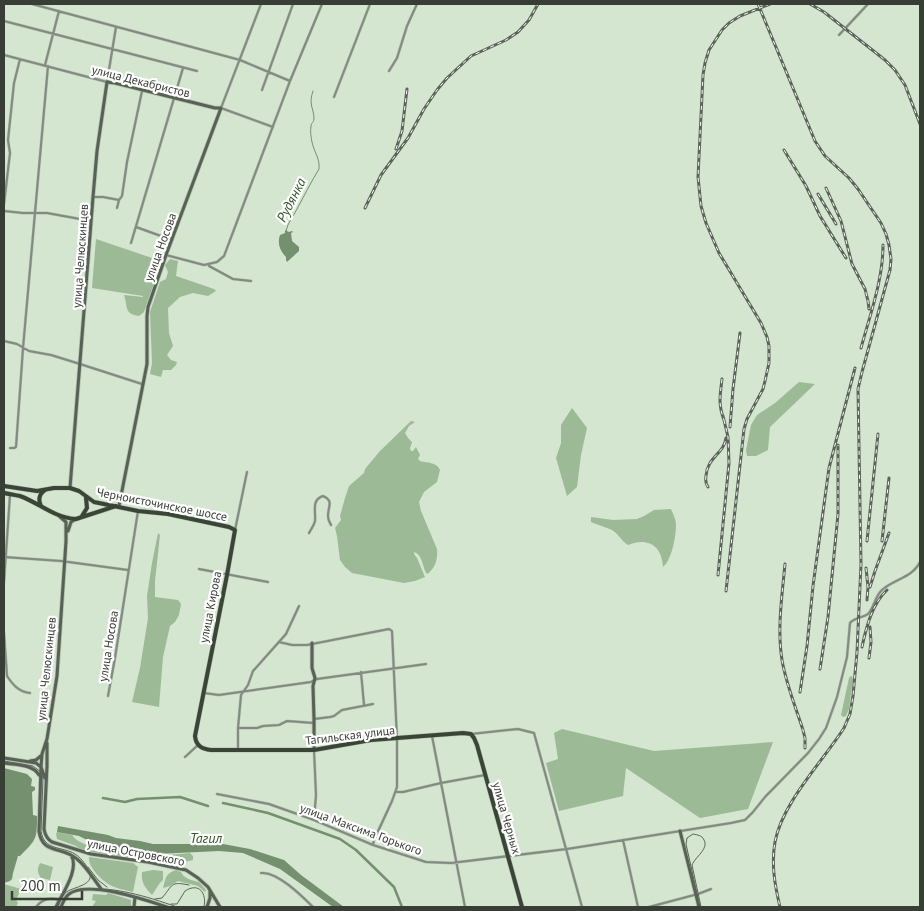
<svg xmlns="http://www.w3.org/2000/svg" width="924" height="911" viewBox="0 0 924 911" font-family="'PT Sans',sans-serif">
	<rect width="100%" height="100%" fill="#d4e5d0"/>
	<path fill="#9dba97" d="M96,239l62,21h4l-4,12 -4,-2 -3,6h3l2,2 -12,34 -5,4c-15,-2 -11,-9 -15,-21l19,2v-1l-51,-8z
		M170,259l8,2 -2,15 38,13 2,2 -8,5 -15,-3 -13,4 -12,11 1,25 4,13 -6,9 4,5 6,2 -1,3 -5,5h-8l-2,7 -11,-3 2,-11 -2,-51 10,-30 6,-3 2,-7 -3,-7z
		M799,382l16,2 -45,43 -2,23 -12,6h-9l-1,-6 5,-25 6,-10 18,-12z
		M572,408l15,20 -6,27 -4,32 -10,9 -11,-38 5,-15v-18z
		M411,421l4,1 -6,4 -4,7 3,5 4,4 -2,6 1,3h2l3,-4 4,8 -2,4 2,2c7,2 17,1 20,9l-3,12 -13,10 -5,10 2,9 16,38c1,10 -2,20 -10,25 -5,-7 -4,-19 -13,-22v2l3,4 8,19 -10,4 -11,2 -52,-10 -7,-6 -5,-7 -3,-24 -2,-8 6,-8 -1,-4 5,-18 4,-12 15,-13 1,-4 15,-18z
		M671,509c2,5 5,10 5,16 0,11 -4,35 -13,42 -1,-22 -16,-30 -35,-22 -7,-4 -9,-11 -16,-15 -6,-3 -15,-5 -21,-8v-5l22,3 24,-1 7,-3 10,-6z
		M158,533l2,2 -5,46v16l23,3 3,4 -2,11 -4,7 -5,4 -7,31 -4,50 -27,-5 8,-34 8,-50 -1,-22 5,-33z
		M851,676h1l1,4 -4,29 -3,7 -3,1 -2,-2 8,-37z
		M562,729l92,22 119,-9 -25,67 -48,9 -74,-50 -3,28 -64,15 -13,-48 12,-4 -4,-26z
		M57,832l15,3c10,15 48,16 65,17l2,2v4l-6,1 -43,-6 -8,-2 -6,-5 -19,-7 -1,-5z
		M190,853l3,3v4c-11,3 -39,5 -48,-3l1,-3 10,2z
		M89,857l44,6 5,4 -5,25c-18,-4 -26,-6 -38,-20 -4,-6 -6,-8 -6,-15z
		M40,863l13,4 -3,13 -9,-2c-4,-6 -4,-9 -1,-15z
		M153,870l10,1v9c-5,4 -7,10 -11,15 -7,-8 -11,-12 -10,-23z
		M176,870l5,2c2,6 12,9 18,10l7,8 -1,2 -7,-6 -20,-5 -8,5 -7,2c3,-10 2,-14 13,-18z
		M4,884l17,5 -5,11 2,3 -2,4h-12z
		M108,893l23,7v7h-39l4,-6 -4,-1 1,-6 13,1z"/>
	<path fill="#74906e" d="M285,230l4,2 3,-1 1,1 -2,1 1,8 7,6v4l-12,11 -1,-2v-3c-6,-6 -9,-14 -6,-22l5,-2z
		M4,768l23,6 5,5 -1,7 4,1v3l-3,2 1,23 4,1c0,23 0,23 -17,40h-2l-5,17 -1,6 -2,2 -6,2z
		M58,826l50,9 8,3 24,3 13,3h70l27,5 34,11 17,15 43,32h-11l-53,-38 -37,-16 -24,-2 -62,3 -20,-4 -27,-2 -17,-5 -14,-7 -22,-4z"/>
	<g fill="none" stroke-linecap="round" stroke-linejoin="round">
		<path stroke="#74906e" stroke-width="1" d="M286,231c2,-9 7,-14 11,-22 7,-13 14,-27 22,-40 1,-11 -5,-17 -7,-27 -1,-5 -2,-10 -1,-16 1,-5 2,-2 3,-7 0,-11 -6,-14 -1,-28"/>
		<path stroke="#74906e" stroke-width="2.5" d="M103,798l22,4 12,-3 43,-2 28,9
			M223,803l45,10 72,26 16,11 38,37 8,20"/>
		<defs>
			<path id="street" d="M32,4l208,56 50,21
				M261,4l-40,104 52,19
				M4,21l193,50
				M839,35l29,-31
				M4,55l103,27 9,-55
				M45,65l14,-54
				M389,71l8,-13 10,-32 10,-22
				M262,90l31,-86
				M334,97l36,-93
				M93,197h10l16,3
				M4,204l6,-51 -2,-13 6,-57 6,-24
				M117,208l2,-8 3,-4 5,-34 15,-71
				M4,211l19,2h24l44,8
				M136,227l36,13
				M131,243l52,-175
				M166,255l38,10 13,-3 7,-6 66,-175 32,-77
				M209,266l24,13 18,2
				M4,341l13,3 12,7 22,4 29,9 62,20
				M10,448h4l2,-1 7,-99 25,-282
				M235,530l12,-58
				M309,533c2,-4 5,-7 6,-12 1,-10 -4,-21 8,-25 11,5 5,10 5,20 0,4 1,5 3,9
				M4,557l57,4 67,9
				M199,569l69,13
				M4,582l6,-87
				M4,633l3,43c6,9 12,16 23,17
				M279,642l13,3h15l82,-16 3,2 5,108v48l-5,14 -18,39 -1,5
				M361,672l3,33
				M204,693l15,2 92,-13 6,-3 109,-15
				M108,696l7,-38 23,-147
				M314,719l16,-2 4,-1 8,-6 31,-6
				M238,728h19l6,-2 16,-1 8,-4 27,2
				M471,734l47,-5 16,4 48,174
				M432,736l33,171
				M238,750v-22l3,-33 7,-10 5,-14 33,-37 13,-28
				M314,750l2,45 -2,25
				M185,757l13,-12
				M397,792h6l38,-9 44,-8
				M217,794l52,10 45,16 59,25 53,17 25,1 116,-14 164,-26 14,-3 8,-8 12,-15 43,-44 11,-14 7,-11 11,-31 10,-40 3,-34c5,-6 13,-5 18,-9 6,-6 7,-18 14,-24 12,-11 30,-12 38,-28
				M623,840l15,67
				M261,873c16,-2 41,23 52,34
				M36,907c6,-8 14,-10 23,-7
				M649,907l49,-13 13,-5"/>
			<path id="secondary" d="M70,488l23,-291 4,-46 10,-69 8,1 100,25h6l-55,147 -18,52 -1,9v48l-28,142
				M59,516l7,6v19l-9,135 -10,63 -5,15 -1,13 -2,64c3,24 24,15 38,28 10,8 17,21 25,31
				M68,531l3,-9 5,-3
				M312,643v25l3,10 -2,8 1,33v31
				M47,743v23l-3,63c1,6 3,10 8,13l39,12 57,8 38,8 12,8 10,9 12,20
				M4,758l32,5 5,4 4,11
				M30,761l6,-1 6,-5
				M4,763c11,2 29,1 35,12
				M680,831l19,76
				M56,907c6,-13 24,-38 15,-52
				M61,907c2,-5 4,-10 8,-13 19,-14 77,6 98,13
				M134,907l1,-10
				M207,907l3,-9v-7"/>
			<path id="primary" d="M4,486l33,5 17,-3h16l9,3 15,11 44,9 30,3 61,13 6,3 -8,45 -32,161c1,10 7,13 16,14h103l57,-10 92,-7 8,1 3,4 3,7 45,162
				M4,493c5,1 11,2 16,3 19,7 35,22 56,23l40,-13
				M41,506c-3,-6 -2,-12 4,-16
				M82,516l5,-8 -1,-10"/>
		</defs>
		<use href="#street" stroke="#b2c0ae" stroke-width="3"/>
		<use href="#secondary" stroke="#b2c0ae" stroke-width="4.5"/>
		<use href="#primary" stroke="#b2c0ae" stroke-width="5"/>
		<use href="#street" stroke="#838a81" stroke-width="2"/>
		<use href="#secondary" stroke="#586155" stroke-width="3"/>
		<use href="#primary" stroke="#3a4537" stroke-width="4"/>
		<path stroke="#5b6459" stroke-width="1" d="M4,761l29,5 8,6 2,7 -2,52c3,20 21,15 34,23 5,3 10,9 13,15 10,17 -15,17 -23,24 -4,4 -5,9 -7,14
			M88,867l10,13 9,7
			M80,889c33,-3 66,7 97,18
			M155,899l7,-1c11,-13 8,-17 27,-13
			M171,904h6l8,-13c14,-9 22,2 19,16
			M700,907l-14,-63 1,-6 6,-4c4,1 9,1 11,6 5,9 -9,17 -12,25l9,42"/>
		<defs>
			<path id="rail" d="M758,4l57,137 10,15 24,22 9,11 23,34 5,11 3,11 2,14 -1,11 -28,102 -4,17 3,175 -4,88 -4,44 -3,18 -6,14c-21,33 -62,75 -69,114 -4,22 0,44 5,65
				M810,4l14,8 61,48 10,10 10,15 15,39
				M396,149l6,-18 5,-42
				M784,150l22,36 14,30 26,42
				M826,188l15,33 11,43 13,25 3,12 1,8
				M818,194l18,30
				M365,208l16,-33 27,-37 16,-29 13,-19 10,-12 24,-22 35,-16 12,-8 11,-12 9,-16
				M861,348c9,-33 22,-68 22,-103
				M722,379c-2,17 -4,25 2,41
				M730,427l3,-38 7,-56
				M708,487c-2,-3 -3,-6 -2,-11 1,-19 18,-22 20,-38
				M867,541l11,-107
				M882,541l7,-63
				M785,564c-3,32 -8,65 -3,96 4,24 14,48 21,70l2,8v10
				M866,568l2,19 -1,13
				M718,575l11,-112 -1,-26 -5,-21
				M870,587l5,-16 14,-38
				M726,591l18,-162 3,-10 16,-30 2,-8 4,-18v-17l-2,-9 -6,-14 -42,-70 -13,-30 -5,-17 -3,-29 5,-102 2,-12 4,-13 13,-20 7,-7 11,-7 30,-12
				M862,647c4,-19 10,-43 25,-57
				M869,658l2,-16 -1,-15
				M820,669l8,-52 10,-103v-69
				M800,692l7,-46 6,-60 16,-118 26,-100"/>
		</defs>
		<use href="#rail" stroke="#5b6459" stroke-width="3"/>
		<use href="#rail" stroke="#fff" stroke-width="1" stroke-dasharray="4" stroke-linecap="butt"/>
	</g>
	<g text-anchor="middle" dominant-baseline="central" stroke-width="4.5" stroke-linejoin="round" paint-order="stroke">
		<g font-size="12" fill="#383e36" stroke="#fff">
			<text transform="translate(141 81) rotate(14)">улица Декабристов</text>
			<text transform="translate(160 247) rotate(-70)">улица Носова</text>
			<text transform="translate(80 256) rotate(-86)">улица Челюскинцев</text>
			<text transform="translate(162 504) rotate(11)">Черноисточинское шоссе</text>
			<text transform="translate(210 607) rotate(-79)">улица Кирова</text>
			<text transform="translate(108 646) rotate(-81)">улица Носова</text>
			<text transform="translate(46 669) rotate(-84)">улица Челюскинцев</text>
			<text transform="translate(350 735) rotate(-7)">Тагильская улица</text>
			<text transform="translate(507 818) rotate(74)">улица Черных</text>
			<text transform="translate(361 829) rotate(20)">улица Максима Горького</text>
			<text transform="translate(136 852) rotate(11)">улица Островского</text>
		</g>
		<g font-size="14" font-style="italic" fill="#305826" stroke="#fff">
			<text transform="translate(291 200) rotate(-63)">Рудянка</text>
			<text x="206" y="838">Тагил</text>
		</g>
	</g>
	<rect width="924" height="911" fill="none" stroke="#383e36" stroke-width="10"/>
	<path d="M12 891v8h70v-8" fill="none" stroke="#383e36" stroke-width="2.5"/>
	<text x="20" y="891" font-size="15" fill="#383e36" stroke="#ffffff" stroke-width="4" paint-order="stroke">200 m</text>
</svg>
